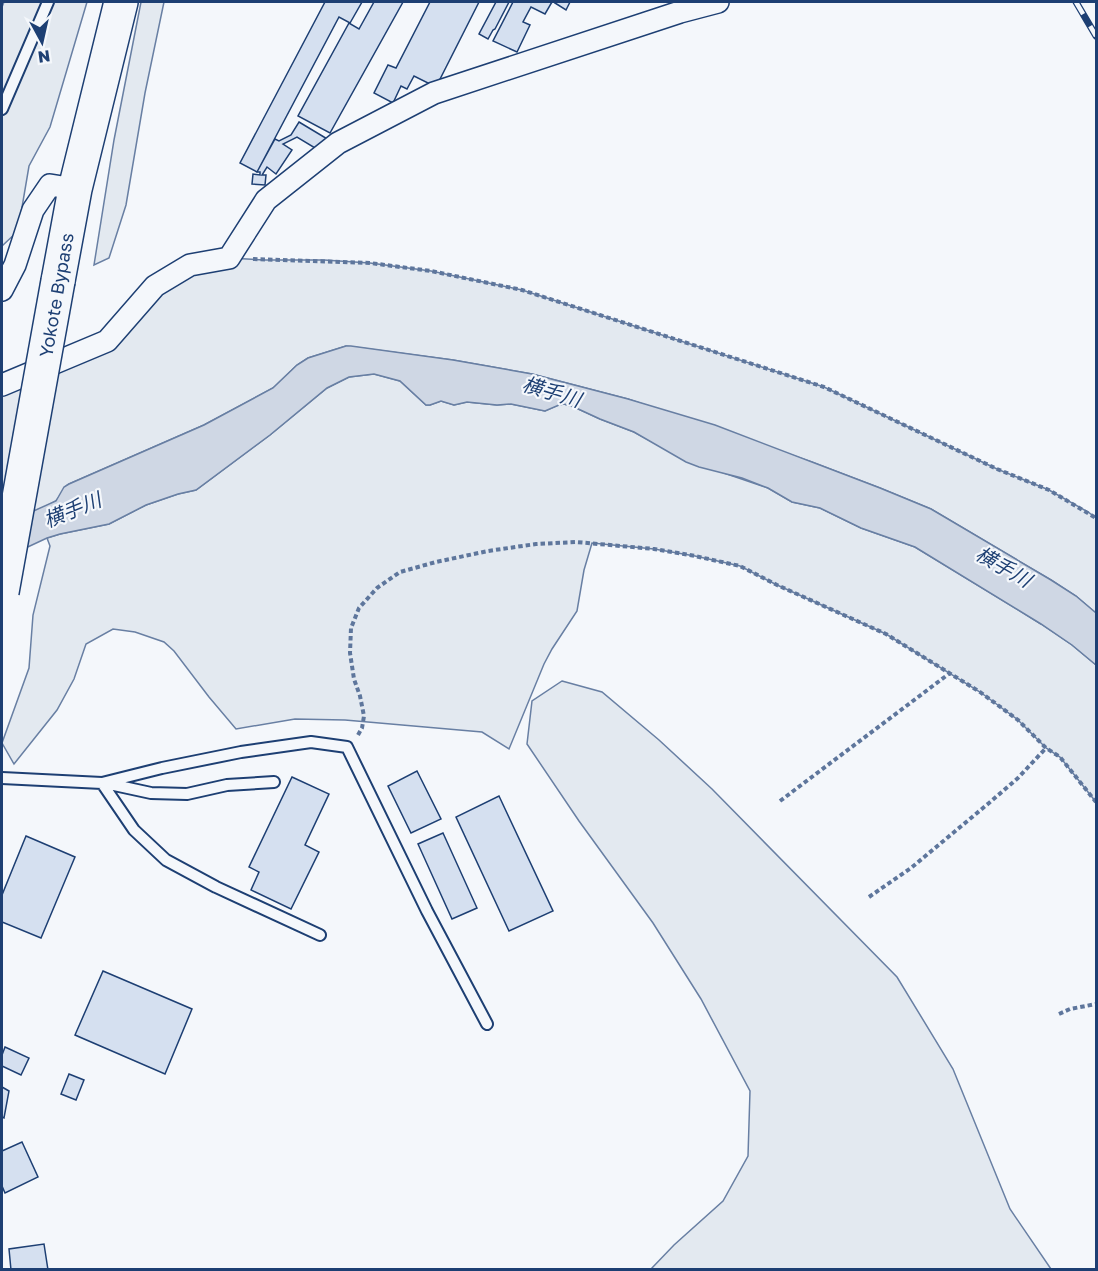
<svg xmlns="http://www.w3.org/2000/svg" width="1098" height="1271" viewBox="0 0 1098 1271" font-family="'Golos Text','Noto Sans JP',sans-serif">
	<rect width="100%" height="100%" fill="#f4f7fb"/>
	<path fill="#e3e9f0" stroke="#687fa3" stroke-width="1.5" d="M4,2h83l-37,125 -21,39 -11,65 -16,15v-239z
		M141,2h23l-19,91 -19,112 -17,53 -15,7 20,-125z
		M229,258l36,2h59l46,3 61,8 91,19 302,97 173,82 52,21 39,22 8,6v95l-20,-17 -25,-16 -120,-71 -51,-21 -68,-26 -184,-63 -96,-25 -79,-14 -107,-14 -38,12 -11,7 -24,23 -69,37 -135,59c-7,4 -8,14 -15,18 -16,10 -35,13 -52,17v-134l105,-44 48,-55z
		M374,374l26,7 26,24h4l11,-4 13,4 13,-3 30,3 14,-1 34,7 13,-6 6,-1 10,3 26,12 34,13 24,13 66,28 44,15 24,14 28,6 41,20 54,19 126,77 31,21 24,20v137l-36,-45 -14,-9 -28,-28 -38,-28 -94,-58 -109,-49 -37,-19 -45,-10 -41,-7 -62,-6 -8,27 -7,41 -25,38 -8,15 -35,85 -27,-17 -137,-12 -50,-1 -59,10 -27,-32 -35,-46 -10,-9 -29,-10 -22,-3 -27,15 -12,35 -17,31 -43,54 -12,-21 27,-75 4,-53 17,-69 -3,-8 13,-4 49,-10 37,-19 32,-11 18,-4 74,-55 57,-47 22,-11z
		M562,681l40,11 57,48 53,49 185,188 56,92 57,140 41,60h-400l23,-24 49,-44 25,-45 2,-65 -49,-92 -48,-76 -74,-102 -52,-77 5,-43z"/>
	<path fill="#cfd7e4" stroke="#687fa3" stroke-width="1.5" d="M346,346h5l102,14 79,14 96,25 87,26 165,63 51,21 120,71 25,16 20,17v52l-24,-20 -31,-21 -126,-77 -54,-19 -41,-20 -28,-6 -24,-14 -26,-10 -43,-11 -13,-5 -52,-30 -34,-13 -26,-12 -10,-3 -5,1 -14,6 -34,-7 -14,1 -30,-3 -13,3 -13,-4 -11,4h-4l-26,-24 -26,-7 -25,3 -22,11 -57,47 -74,55 -18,4 -32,11 -37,19 -49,10 -13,4 -45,21 27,-46 27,-12 8,-14 5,-3 135,-59 69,-37 24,-23 11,-7z"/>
	<path fill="#d5e0f0" stroke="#1d3f73" stroke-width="1.5" d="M325,2h37l-12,21 -11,-6 -82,155 -17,-9z
		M374,2h29l-73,131 -32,-17 51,-93 10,6z
		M430,2h49l-43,85 -22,-11 -7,13 -6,-3 -8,17 -19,-10 14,-28 8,3z
		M496,2h13l-14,27 -2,1 -5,9 -9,-5z
		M513,2h39l-7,12 -14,-7 -8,15 7,3 -13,27 -24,-11z
		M556,2h14l-4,8 -11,-7z
		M299,122l30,18 -9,11 -23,-14 -14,7 9,6 -16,24 -9,-7 -5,8h4l-1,10 -13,-1 1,-10 7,1v-3h-3l18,-33 4,2 12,-6z
		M417,771l24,48 -30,14 -23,-47z
		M292,777l37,17 -24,51 14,7 -28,57 -40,-19 8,-18 -10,-5z
		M499,796l54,115 -44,20 -53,-114z
		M443,833l34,75 -25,11 -34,-75z
		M26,836l49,21 -34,81 -39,-16v-27z
		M103,971l89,38 -27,65 -90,-39z
		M5,1047l24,11 -8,17 -19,-9v-11z
		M69,1074l15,6 -8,20 -15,-6z
		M2,1087l7,4 -5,27 -2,-1z
		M22,1142l16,35 -33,16 -3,-7v-35z
		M44,1244l4,26h-37l-2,-21z"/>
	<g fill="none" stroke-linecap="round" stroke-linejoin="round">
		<defs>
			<path id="lane" d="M2,109l46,-107
				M2,778l100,5 60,-15 79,-16 70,-10 36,5 80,164 60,113
				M102,783l32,47 32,30 50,27 104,48
				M105,783l46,10 36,1 40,-9 47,-3"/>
			<path id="street" d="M2,290l13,-25 18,-55 17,-25 25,4
				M2,385l105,-44 48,-55 35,-21 39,-7 37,-58 72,-57 96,-50 246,-81 38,-10"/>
			<path id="highway" d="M58,281l17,-92 46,-187"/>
		</defs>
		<use href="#lane" stroke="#1d3f73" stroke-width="14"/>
		<use href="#street" stroke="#1d3f73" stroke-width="24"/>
		<use href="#highway" stroke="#1d3f73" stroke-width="36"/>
		<path stroke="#5e769c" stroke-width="4" stroke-dasharray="4.5 3" stroke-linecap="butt" d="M253,259l117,4 61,8 91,19 302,97 173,82 52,21 47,28
			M358,735l4,-7 2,-12 -4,-20 -6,-17 -4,-26 1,-25 8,-20 18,-20 23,-16 36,-10 52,-11 48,-7 40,-2 78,7 41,7 45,10 37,19 109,49 94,58 38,28 28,28 14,9 36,45
			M780,801l170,-128
			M869,897l42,-29 78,-65 29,-25 28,-30
			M1059,1014l11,-5 26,-5"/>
		<use href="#lane" stroke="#f4f7fb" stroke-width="10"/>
		<use href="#street" stroke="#f4f7fb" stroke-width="21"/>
		<use href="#highway" stroke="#f4f7fb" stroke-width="33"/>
		<defs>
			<path id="rail" d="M1076,2l20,34"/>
		</defs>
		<use href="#rail" stroke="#1d3f73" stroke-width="7"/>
		<use href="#rail" stroke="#f4f7fb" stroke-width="4.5" stroke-dasharray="14" stroke-linecap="butt"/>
		<defs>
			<path id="highway-bridge" d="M2,592l56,-311"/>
		</defs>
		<use href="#highway-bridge" stroke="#1d3f73" stroke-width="36" stroke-linecap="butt"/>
		<use href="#highway-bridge" stroke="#f4f7fb" stroke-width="33"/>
	</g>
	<g text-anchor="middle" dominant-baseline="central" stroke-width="4.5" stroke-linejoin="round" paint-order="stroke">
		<g font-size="18" fill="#1d3f73" stroke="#f4f7fb">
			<text transform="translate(56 295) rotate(-80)">Yokote Bypass</text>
		</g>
		<g font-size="20" font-style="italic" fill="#1d3f73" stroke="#f4f7fb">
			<text transform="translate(552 391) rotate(17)">横手川</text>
			<text transform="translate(72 509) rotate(-22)">横手川</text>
			<text transform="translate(1004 566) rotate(30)">横手川</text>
		</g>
	</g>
	<rect width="1098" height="1271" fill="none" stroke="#1d3f73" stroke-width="6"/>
	<g transform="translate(42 42) rotate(172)" stroke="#f4f7fb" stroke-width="4.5" paint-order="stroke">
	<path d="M0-4.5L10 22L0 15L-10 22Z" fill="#1d3f73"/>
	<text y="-9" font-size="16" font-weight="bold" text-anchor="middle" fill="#1d3f73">N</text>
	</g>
</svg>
